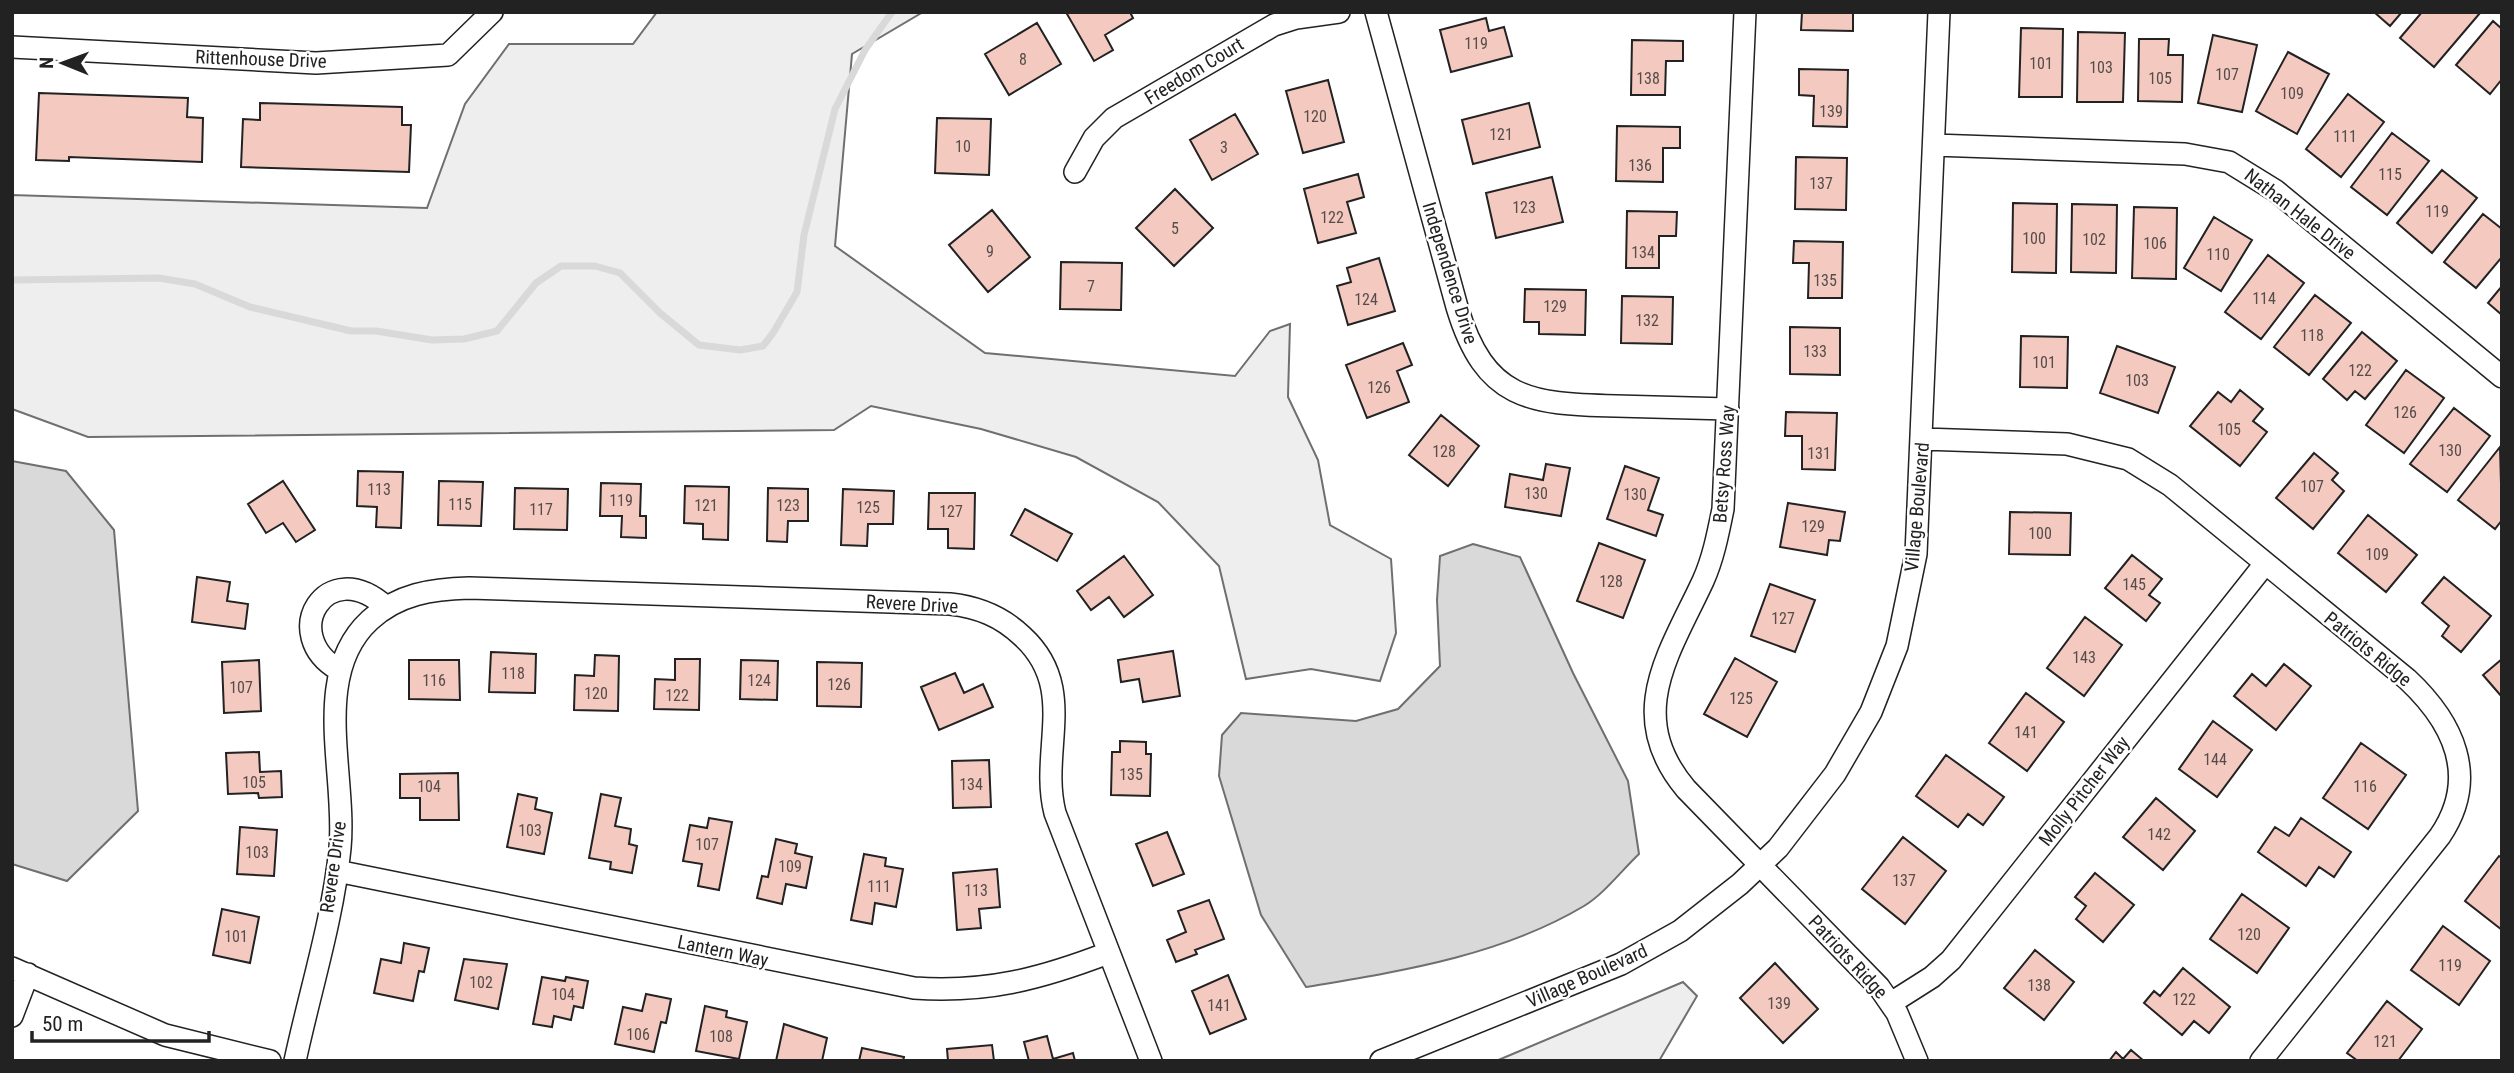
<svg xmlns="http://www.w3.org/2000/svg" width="2514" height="1073" viewBox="0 0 2514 1073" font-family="'Roboto Condensed',sans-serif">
	<rect width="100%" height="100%" fill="#fff"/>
	<path fill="#eee" stroke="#6f6f6f" stroke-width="2" d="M657,12h266l-71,42 -17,192 150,107 250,23 35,-45 20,-7 -2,73 30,63 12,65 61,34 5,74 -16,48 -69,-12 -65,10 -27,-113 -61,-64 -82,-45 -95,-28 -110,-23 -37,24 -746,7 -76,-28v-214l415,13 38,-104 44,-60h124z
		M1683,982l14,14 -38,65h-163z"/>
	<path fill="#d9d9d9" stroke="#6f6f6f" stroke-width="2" d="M12,461l54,10 48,59 24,281 -71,70 -55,-17z
		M1473,544l47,13 53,116 55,108 11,73c-17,16 -35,40 -55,52 -84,50 -183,65 -278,81l-45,-72 -42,-139 3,-41 19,-22 115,8 42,-12 42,-43 -3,-66 3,-44z"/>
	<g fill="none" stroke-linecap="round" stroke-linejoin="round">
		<path stroke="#d9d9d9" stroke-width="7" d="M12,280l147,-2 36,6 55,23 101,24h25l56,9 32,-1 33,-8 39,-48 25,-17h34l25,7 40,40 39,32 41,5 23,-4 10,-13 24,-41 7,-57 31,-126 30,-59 27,-38"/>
	</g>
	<path fill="#f3c9c0" stroke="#222" stroke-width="2" d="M1071,12h59l3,6 -28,17 8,15 -19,11 -27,-47z
		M1802,12h51v19l-52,-1z
		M2374,12h28l-12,14z
		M2422,12h57l1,1 -46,54 -34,-29z
		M1486,18l3,13 15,-4 8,29 -61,16 -11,-42z
		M2493,21l9,8v50l-12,15 -34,-29z
		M1037,23l24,41 -52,31 -24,-41z
		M2021,28l42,1 -1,68h-43z
		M2078,32l47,1 -2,69h-46z
		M2213,35l44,10 -15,67 -44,-9z
		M2139,39h30l-1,16h15l-1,47 -44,-1z
		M1632,40l51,1v20h-17l-1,34h-34z
		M2288,52l41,22 -32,60 -41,-23z
		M1799,69l49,1 -1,57 -34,-1 1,-30 -15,-1z
		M1328,80l16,62 -41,11 -17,-62z
		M39,93l149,5 -1,19 16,1 -1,44 -133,-5v4l-33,-1z
		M2348,94l36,28 -43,55 -35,-28z
		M260,103l142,4v18h9l-2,47 -168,-5 2,-48 17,1z
		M1529,103l11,44 -67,17 -11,-44z
		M1235,114l23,40 -46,26 -22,-40z
		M937,118l54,1 -2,56 -54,-2z
		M1617,126l63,1v21h-17v34l-47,-1z
		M2392,133l37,28 -42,54 -36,-28z
		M1796,157l51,1 -1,52 -51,-1z
		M2442,170l35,28 -45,55 -35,-30z
		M1358,174l6,23 -17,5 9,31 -38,10 -14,-54z
		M1552,177l11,45 -67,16 -10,-45z
		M1175,189l38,39 -39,38 -38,-38z
		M2013,203l44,1 -1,69 -44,-1z
		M2072,204l45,1 -1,68 -45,-1z
		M2134,207l43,1 -1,71 -44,-1z
		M992,210l38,47 -42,35 -39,-47z
		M1627,211l50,1 -1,24h-17v32h-33z
		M2483,214l19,15v28l-26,31 -32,-26z
		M2214,217l38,23 -31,51 -37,-23z
		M1794,241l49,1 -1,56h-34l1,-35h-16z
		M2268,255l36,28 -43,56 -36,-27z
		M1379,258l16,53 -47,14 -11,-39 14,-4 -4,-14z
		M1061,262l61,1 -1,47 -61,-1z
		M2502,286v29l-14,-12z
		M1525,289l61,1 -1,45 -46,-1v-12h-15z
		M2315,295l36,28 -42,52 -35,-28z
		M1622,296l51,1 -1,47 -51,-1z
		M1790,327l50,1v47l-50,-1z
		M2362,332l35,29 -32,38 -10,-8 -8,9 -24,-21z
		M2021,336l47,1 -1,51 -47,-1z
		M1403,343l9,22 -15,6 12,31 -42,16 -21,-53z
		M2117,346l58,21 -17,46 -58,-20z
		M2406,370l38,28 -40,55 -38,-28z
		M2240,390l23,19 -10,12 14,11 -27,34 -50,-40 28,-34 13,10z
		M2454,408l36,28 -43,56 -37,-28z
		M1786,412l51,1 -2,57 -33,-1v-33h-17z
		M1441,415l38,31 -31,40 -39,-31z
		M2500,447l2,73 -7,9 -37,-29z
		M2314,453l24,20 -6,7 12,11 -31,38 -37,-31z
		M1546,464l24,4 -9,48 -56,-9 5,-33 33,6z
		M1625,466l34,12 -11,32 15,5 -7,21 -49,-17z
		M358,471l45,1 -2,56 -25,-1 1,-20 -20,-1z
		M283,481l32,49 -19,12 -13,-19 -17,10 -18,-29z
		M439,481l44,1 -2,44 -43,-1z
		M601,483l40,1 -1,32h6v22l-25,-1 1,-21h-22z
		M685,486l44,1 -1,53 -25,-1v-15l-19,-1z
		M515,488l53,1 -1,41 -53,-1z
		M768,488l40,1v32h-20l-1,21 -20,-1z
		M843,489l51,2 -1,33h-25l-1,22 -26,-1z
		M929,493h46l-1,56 -26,-1v-19h-20z
		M1788,503l57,9 -5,29 -11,-1 -2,15 -47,-8z
		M1025,509l47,25 -15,27 -46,-26z
		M2010,512l61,1 -1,42 -61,-1z
		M2368,515l49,40 -31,37 -48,-39z
		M1599,543l46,17 -22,58 -46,-17z
		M2132,555l30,24 -13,16 11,8 -14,18 -41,-33z
		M1124,556l29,39 -29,22 -15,-20 -18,13 -14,-19z
		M197,577l33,5 -3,19 21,3 -3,25 -53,-7z
		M2444,577l47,39 -30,36 -19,-16 7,-10 -27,-23z
		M1770,584l45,16 -20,52 -44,-16z
		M2085,617l37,28 -38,51 -37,-28z
		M1173,651l7,45 -37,6 -4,-23 -18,3 -3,-22z
		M491,652l45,2 -1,39 -46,-1z
		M595,655l24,1 -1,55 -44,-1 1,-35 19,1z
		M1735,658l42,24 -30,55 -43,-23z
		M675,659h25l-1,51 -45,-1 1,-30 20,1z
		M2502,659v38l-19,-22z
		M259,660l2,51 -37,2 -2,-51z
		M409,660h50l1,40 -51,-1z
		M741,660l37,1 -1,39 -37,-1z
		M817,662l45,1 -1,44 -44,-1z
		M2284,664l27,22 -35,44 -42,-34 18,-22 14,12z
		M955,673l9,20 19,-9 10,23 -54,23 -18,-43z
		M2026,693l38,29 -37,49 -38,-28z
		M2213,721l39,29 -35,47 -38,-28z
		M1120,741l26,1v12h5l-1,42 -39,-1 1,-43h8z
		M2361,743l45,32 -38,54 -45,-31z
		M259,752l1,20 21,-1 1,26 -23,1 -1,-5 -30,1 -2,-41z
		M1946,755l58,42 -21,28 -15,-11 -10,13 -42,-31z
		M989,760l2,47 -38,1 -1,-47z
		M458,773l1,47h-39v-22h-20v-24z
		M518,794l19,4 -2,11 17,4 -8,41 -37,-7z
		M601,794l20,4 -6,28 16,3 -2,15 8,2 -5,27 -22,-4 1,-7 -22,-4z
		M2156,798l39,33 -32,39 -40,-33z
		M709,818l23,4 -13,68 -21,-4 4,-22 -19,-3 7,-36 17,3z
		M2301,818l50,34 -17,25 -15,-10 -13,19 -48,-34 17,-25 14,9z
		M240,827l37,3 -3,46 -37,-2z
		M1167,832l17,42 -31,12 -17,-42z
		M1903,837l43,34 -41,53 -43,-35z
		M776,839l21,5 -2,9 17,4 -6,31 -20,-4 -4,20 -25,-6 5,-22 6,1z
		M864,854l22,4 -1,8 18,3 -7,38 -21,-4 -3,21 -21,-4z
		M2499,856l3,2v72l-37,-29z
		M997,869l3,38 -21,2 2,19 -24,2 -4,-57z
		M2095,873l39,32 -31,37 -27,-23 10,-13 -11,-9z
		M2242,894l47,34 -32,45 -47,-34z
		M1209,900l15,39 -29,11 2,4 -21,8 -9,-22 19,-8 -8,-21z
		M222,909l37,8 -9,46 -37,-8z
		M2443,926l47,35 -31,44 -48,-35z
		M404,943l25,5 -5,24 -5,-1 -6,30 -39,-8 7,-34 20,4z
		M2035,950l39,32 -30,38 -40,-32z
		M464,959l43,5 -9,45 -43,-9z
		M1775,963l43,46 -35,34 -43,-45z
		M2183,968l47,39 -21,26 -15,-12 -12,14 -38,-32 10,-12 6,5z
		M1228,975l18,44 -36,15 -18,-43z
		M542,977l23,4 1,-4 22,4 -5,27 -9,-2 -3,14 -17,-4 -2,11 -19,-3z
		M646,994l25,5 -5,24 -5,-1 -7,30 -39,-8 8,-37 19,4z
		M2387,1001l35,28 -24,32h-40l-11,-8z
		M705,1006l22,5 -1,6 21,5 -8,37 -43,-8z
		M784,1024l43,14 -5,23h-46z
		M1047,1036l6,23 20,-6 2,8h-46l-5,-19z
		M992,1045l2,16h-46l-1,-12z
		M862,1048l42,9 -1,4h-44z
		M2131,1050l13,11h-35l7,-9 7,7z"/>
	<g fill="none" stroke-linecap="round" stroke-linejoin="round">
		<defs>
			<path id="street" d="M1376,12l81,295c28,93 72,97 159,99 37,1 75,2 112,3
				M1745,12l-22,497c-5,25 -10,50 -20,72 -34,73 -79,134 -17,208l193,198 18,26 20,48
				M12,47l304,16 132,-8 44,-43
				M1934,145l251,9 44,8 47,29 226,186
				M1075,172l19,-34 20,-20 160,-93 22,-7 43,-6
				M1923,439l144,5 61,15 42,26 237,194c46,43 73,98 33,157l-179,225
				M339,670c-61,-35 -13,-117 47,-63
				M337,871l577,117c73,5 126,-9 194,-35
				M12,968l153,67 105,26
				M1891,1003l41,-26 19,-17 313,-395
				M12,1016l16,-42
				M295,1061c15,-70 38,-142 45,-213 7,-73 -30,-173 30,-228 28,-26 62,-31 99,-32l481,16c28,3 51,12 72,32 57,52 17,114 33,177l96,248
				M1381,1061l240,-97 59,-33 60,-47 38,-36 57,-74 36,-62 26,-66 19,-92 23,-542"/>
		</defs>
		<use href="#street" stroke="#222" stroke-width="24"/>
		<use href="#street" stroke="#fff" stroke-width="21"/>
	</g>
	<g text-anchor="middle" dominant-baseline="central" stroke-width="5" stroke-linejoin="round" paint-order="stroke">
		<g font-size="16" fill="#564c4a">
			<text x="1476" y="43">119</text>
			<text x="1023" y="59">8</text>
			<text x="2041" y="63">101</text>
			<text x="2101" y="67">103</text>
			<text x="2227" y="74">107</text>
			<text x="1648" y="78">138</text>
			<text x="2160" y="78">105</text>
			<text x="2292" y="93">109</text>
			<text x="1831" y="111">139</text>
			<text x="1315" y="116">120</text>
			<text x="1501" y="134">121</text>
			<text x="2345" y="136">111</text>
			<text x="963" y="146">10</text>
			<text x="1224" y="147">3</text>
			<text x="1640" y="165">136</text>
			<text x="2390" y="174">115</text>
			<text x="1821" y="183">137</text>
			<text x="1524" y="207">123</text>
			<text x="2437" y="211">119</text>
			<text x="1332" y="217">122</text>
			<text x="1175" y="228">5</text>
			<text x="2034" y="238">100</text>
			<text x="2094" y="239">102</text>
			<text x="2155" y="243">106</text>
			<text x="990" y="251">9</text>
			<text x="1643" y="252">134</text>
			<text x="2218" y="254">110</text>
			<text x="1825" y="280">135</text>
			<text x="1091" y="286">7</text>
			<text x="2264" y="298">114</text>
			<text x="1366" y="299">124</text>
			<text x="1555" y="306">129</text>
			<text x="1647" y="320">132</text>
			<text x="2312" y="335">118</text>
			<text x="1815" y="351">133</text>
			<text x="2044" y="362">101</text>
			<text x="2360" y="370">122</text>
			<text x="2137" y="380">103</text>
			<text x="1379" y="387">126</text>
			<text x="2405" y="412">126</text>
			<text x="2229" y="429">105</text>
			<text x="2450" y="450">130</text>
			<text x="1444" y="451">128</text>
			<text x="1819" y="453">131</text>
			<text x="2312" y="486">107</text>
			<text x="379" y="489">113</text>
			<text x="1536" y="493">130</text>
			<text x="1635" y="494">130</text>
			<text x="621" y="500">119</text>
			<text x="460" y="504">115</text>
			<text x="706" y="505">121</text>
			<text x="788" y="505">123</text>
			<text x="868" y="507">125</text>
			<text x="541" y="509">117</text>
			<text x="951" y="511">127</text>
			<text x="1813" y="526">129</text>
			<text x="2040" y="533">100</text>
			<text x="2377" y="554">109</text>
			<text x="1611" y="581">128</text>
			<text x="2134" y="584">145</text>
			<text x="1783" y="618">127</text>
			<text x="2084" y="657">143</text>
			<text x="513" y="673">118</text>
			<text x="434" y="680">116</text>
			<text x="759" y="680">124</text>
			<text x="839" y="684">126</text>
			<text x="241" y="687">107</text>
			<text x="596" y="693">120</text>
			<text x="677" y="695">122</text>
			<text x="1741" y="698">125</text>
			<text x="2026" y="732">141</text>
			<text x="2215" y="759">144</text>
			<text x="1131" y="774">135</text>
			<text x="254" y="782">105</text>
			<text x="971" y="784">134</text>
			<text x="429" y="786">104</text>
			<text x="2365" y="786">116</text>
			<text x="530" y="830">103</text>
			<text x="2159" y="834">142</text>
			<text x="707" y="844">107</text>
			<text x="257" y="852">103</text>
			<text x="790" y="866">109</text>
			<text x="1904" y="880">137</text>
			<text x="879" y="886">111</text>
			<text x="976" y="890">113</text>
			<text x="2249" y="934">120</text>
			<text x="236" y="936">101</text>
			<text x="2450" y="965">119</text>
			<text x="481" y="982">102</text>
			<text x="2039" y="985">138</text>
			<text x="563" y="994">104</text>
			<text x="2184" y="999">122</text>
			<text x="1779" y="1003">139</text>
			<text x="1219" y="1005">141</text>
			<text x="638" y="1034">106</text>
			<text x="721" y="1036">108</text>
			<text x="2385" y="1041">121</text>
		</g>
		<g font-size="19" fill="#222" stroke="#fff">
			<text transform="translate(261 59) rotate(2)">Rittenhouse Drive</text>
			<text transform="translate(1194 71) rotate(-31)">Freedom Court</text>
			<text transform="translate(2300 214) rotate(38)">Nathan Hale Drive</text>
			<text transform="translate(1450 273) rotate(73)">Independence Drive</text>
			<text transform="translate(1724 464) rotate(-86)">Betsy Ross Way</text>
			<text transform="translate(1917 507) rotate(-85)">Village Boulevard</text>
			<text transform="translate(912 604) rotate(3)">Revere Drive</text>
			<text transform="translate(2368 649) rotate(39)">Patriots Ridge</text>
			<text transform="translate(2084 791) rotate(-52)">Molly Pitcher Way</text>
			<text transform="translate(333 867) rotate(-82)">Revere Drive</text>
			<text transform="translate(723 951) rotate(12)">Lantern Way</text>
			<text transform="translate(1848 957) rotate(47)">Patriots Ridge</text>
			<text transform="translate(1587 976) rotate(-24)">Village Boulevard</text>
		</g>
	</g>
	<rect width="2514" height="1073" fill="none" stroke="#222222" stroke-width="28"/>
	<g transform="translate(63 63) rotate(271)" stroke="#ffffff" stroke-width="5" paint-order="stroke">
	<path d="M0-5L12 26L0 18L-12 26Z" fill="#222222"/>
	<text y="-10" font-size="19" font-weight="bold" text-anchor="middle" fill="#222222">N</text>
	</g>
	<path d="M32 1031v10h177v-10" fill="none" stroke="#222222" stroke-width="3.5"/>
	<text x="42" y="1031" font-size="21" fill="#222222" stroke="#ffffff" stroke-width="5" paint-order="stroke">50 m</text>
</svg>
